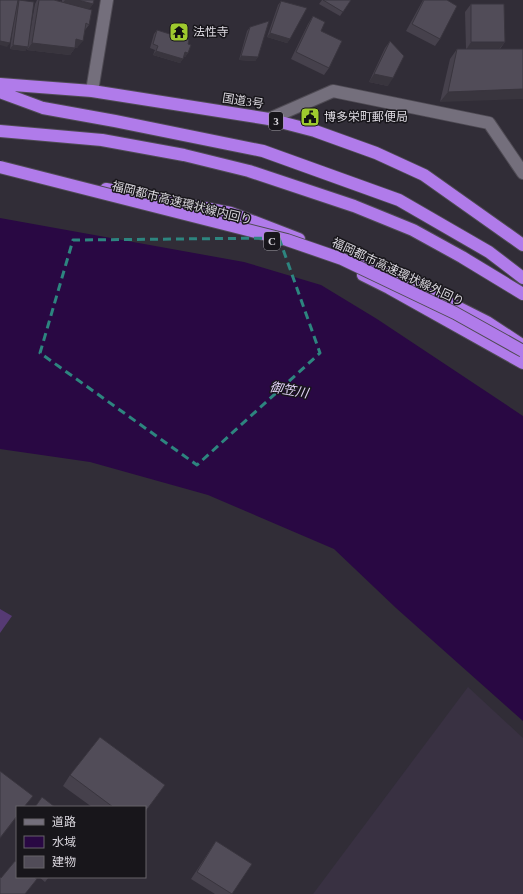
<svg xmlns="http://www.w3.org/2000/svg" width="523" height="894" viewBox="0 0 523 894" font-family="'Times New Roman','Noto Sans JP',serif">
	<rect width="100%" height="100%" fill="#312d37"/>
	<path fill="#393142" d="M468,687l55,51v156h-210z"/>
	<path fill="#563a74" d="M0,609l12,7 -12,17z"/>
	<path fill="#290843" d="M0,218l244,44 77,23 56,34 146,97v305l-127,-113 -62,-59 -126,-54 -118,-33 -90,-13z"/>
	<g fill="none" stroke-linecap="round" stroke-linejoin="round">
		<defs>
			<path id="street" d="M92,91l15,-91
				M269,119l64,-28 156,32 34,50"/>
			<path id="highway" d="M0,84l92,7 177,28 46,12 61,22 48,22 99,70
				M0,92l43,16 72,13 148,30 136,49 90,52 34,26
				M0,131l102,9 82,15 65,16 105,35 59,24 49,27 61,37
				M106,189l125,24 68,26
				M353,259l35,13 99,50 35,23
				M363,275l26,13 134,75"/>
		</defs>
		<use href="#street" stroke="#4f4b54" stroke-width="14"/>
		<use href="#highway" stroke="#4f4b54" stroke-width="14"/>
		<use href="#street" stroke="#746f7c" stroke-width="12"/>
		<use href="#highway" stroke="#b07bea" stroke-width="12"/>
		<defs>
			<path id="highway-bridge" d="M0,167l287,73 55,19 113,54 68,38"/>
		</defs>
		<use href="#highway-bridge" stroke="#4f4b54" stroke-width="14" stroke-linecap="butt"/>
		<use href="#highway-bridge" stroke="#b07bea" stroke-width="12"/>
	</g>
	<path fill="#46414c" d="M19,0l10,38 6,-34 2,-4h17l8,2v-2h32l-1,4 -4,5v16l-4,5 -8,18h-2l-5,7 -43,-5 1,-3 -3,4 -15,-2 5,-36 -8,34 10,-44z
		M322,0h29l-11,16 -21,-12z
		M423,0h24l-7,39 -5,7 -29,-15z
		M281,1l9,38 -3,4 -20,-6 11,-32z
		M471,4l34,38 -5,7 -60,53 10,-43 7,-10h9l-1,-37z
		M313,16l16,52 -5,7 -33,-16 17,-35z
		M250,27l8,30 -3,4 -16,-1 8,-29z
		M157,30l31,14v9l-3,4h-1l-4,6 -27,-8 2,-5 -5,-2 4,-14z
		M390,41l-2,45 -19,-4 16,-34z
		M70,775l88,20 -13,12h-53l-29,-21z
		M216,841l16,53h-17l-24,-15z
		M39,877h10l-4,5z"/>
	<path fill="#39353e" d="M65,0h13l15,4 -5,7 -27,-6z
		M270,33l20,6 -3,4 -20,-6z
		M76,39l7,2 -6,7 -6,-1z
		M0,41l10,2 -3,4 -7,-2z
		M471,42h34l-6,7 -33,1z
		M32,43l43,5 -5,7 -43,-5z
		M13,45l15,2 -3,4 -15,-2z
		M156,51l27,8 -3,4 -27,-8z
		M185,52l3,1 -3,4 -3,-1z
		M241,56l17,1 -3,4 -16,-1z
		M374,74l19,4 -5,8 -19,-4z
		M523,89v10l-83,3 8,-10z
		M17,816v1l-17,22v-1z"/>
	<path fill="#514c58" stroke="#39353e" d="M0,0h18l-8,43 -10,-2z
		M19,0l15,2 -6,45 -15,-2z
		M39,0h15l38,10 -3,15 -3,-2 -3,18 -7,-2 -1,9 -43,-5z
		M78,0h16l-1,4z
		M323,0h28l-8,12z
		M424,0h23l10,6 -17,33 -28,-15z
		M281,1l26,7 -17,31 -20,-6z
		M471,4h33l1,38h-34z
		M313,16l12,6 -4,9 21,10 -13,27 -33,-16z
		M269,21l-11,36 -17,-1 9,-29z
		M157,30l32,10 -1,4 3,1 -3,8 -3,-1 -2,7 -27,-8 2,-5 -5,-2z
		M390,41l14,15 -11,22 -19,-4z
		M457,49h66v40l-75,3z
		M100,737l65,48 -20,27v-5h-32l-43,-32z
		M0,771l33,25 -9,11h-7v9l-17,22z
		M42,797l13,10h-20z
		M216,841l36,23 -20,30 -35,-22z
		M15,861l2,2v14h17l3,2 -12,15h-25v-17l1,1z"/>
	<path fill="none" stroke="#2d857f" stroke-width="3" stroke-dasharray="8 5" stroke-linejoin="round" d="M279,238l41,115 -123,112 -157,-112 33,-113z"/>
	<defs>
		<symbol id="temple-square" viewBox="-11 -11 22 22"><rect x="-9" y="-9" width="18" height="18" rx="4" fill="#9eca2e" stroke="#18161b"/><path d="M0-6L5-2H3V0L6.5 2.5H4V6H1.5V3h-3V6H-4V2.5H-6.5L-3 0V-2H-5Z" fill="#111"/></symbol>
		<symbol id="civic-square" viewBox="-11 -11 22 22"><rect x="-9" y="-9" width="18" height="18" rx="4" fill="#9eca2e" stroke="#18161b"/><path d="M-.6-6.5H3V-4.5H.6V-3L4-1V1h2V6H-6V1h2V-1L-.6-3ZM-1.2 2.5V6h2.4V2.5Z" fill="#111"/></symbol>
	</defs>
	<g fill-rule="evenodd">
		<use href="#temple-square" x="168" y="21" width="22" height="22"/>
		<use href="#civic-square" x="299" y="106" width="22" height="22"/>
	</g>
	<g text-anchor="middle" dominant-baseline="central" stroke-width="3" stroke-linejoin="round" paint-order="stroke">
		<g fill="#18161b" stroke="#a09da4" stroke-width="1">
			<rect x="269" y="112" width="14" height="18" rx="3"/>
			<rect x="264" y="232" width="16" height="18" rx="3"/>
		</g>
		<g font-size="11" font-weight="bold" fill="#dad7de">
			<text x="276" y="121">3</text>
			<text x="272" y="241">C</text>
		</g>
		<g font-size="12" fill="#dad7de" stroke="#18161b" text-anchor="start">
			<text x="193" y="32">法性寺</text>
			<text x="324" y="117">博多栄町郵便局</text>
		</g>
		<g font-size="12" fill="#dad7de" stroke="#18161b">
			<text transform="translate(243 101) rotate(9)">国道3号</text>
			<text transform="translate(182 203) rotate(14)">福岡都市高速環状線内回り</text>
			<text transform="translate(398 272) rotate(25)">福岡都市高速環状線外回り</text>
		</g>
		<g font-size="13" font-style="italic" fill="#e3d3f8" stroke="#18161b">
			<text transform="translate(289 390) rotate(10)">御笠川</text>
		</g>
	</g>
	<rect x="16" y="806" width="130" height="72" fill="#18161b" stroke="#666369"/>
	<rect x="24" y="819" width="20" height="6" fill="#746f7c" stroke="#666369"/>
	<text x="52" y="826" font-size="12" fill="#dad7de">道路</text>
	<rect x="24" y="836" width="20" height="12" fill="#290843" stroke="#666369"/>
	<text x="52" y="846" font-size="12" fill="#dad7de">水域</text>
	<rect x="24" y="856" width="20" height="12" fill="#514c58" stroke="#666369"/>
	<text x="52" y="866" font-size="12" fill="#dad7de">建物</text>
</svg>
